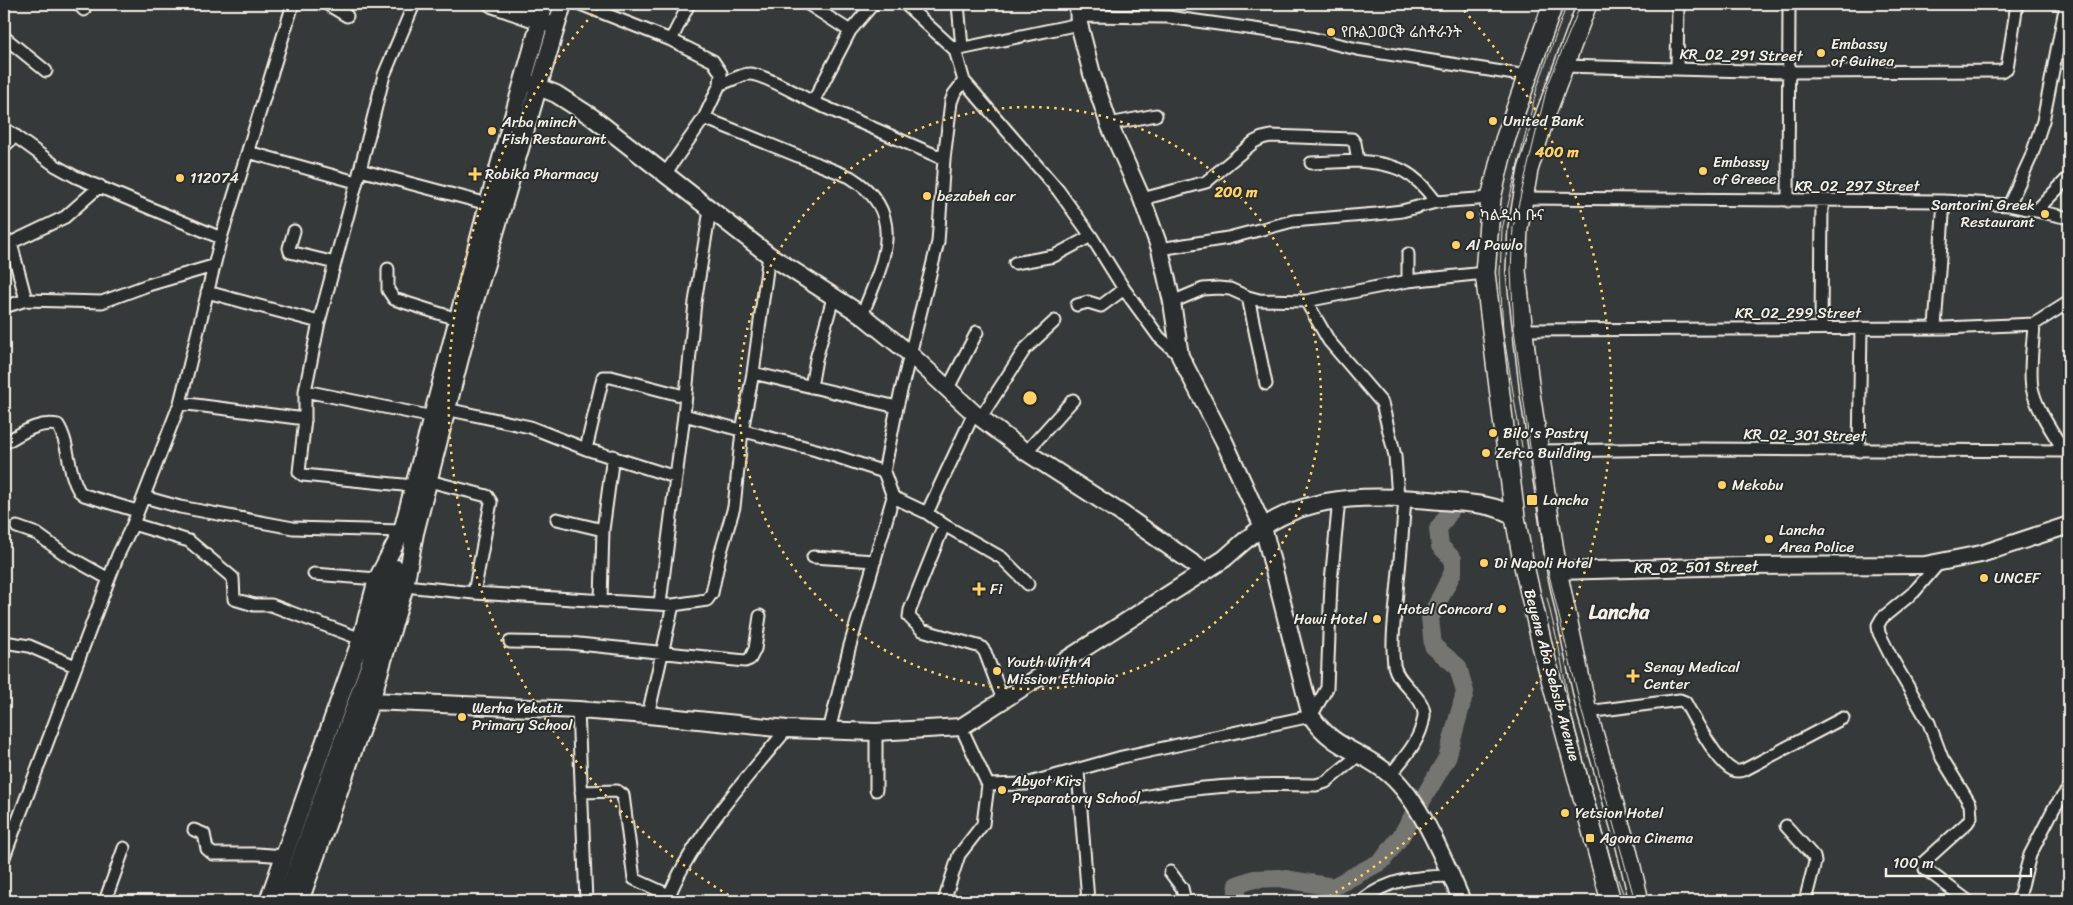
<svg xmlns="http://www.w3.org/2000/svg" width="2073" height="905" viewBox="0 0 2073 905" font-family="Sriracha,'Noto Sans Ethiopic',sans-serif">
	<rect width="100%" height="100%" fill="#363939"/>
	<filter id="ink" filterUnits="userSpaceOnUse"><feTurbulence type="fractalNoise" baseFrequency=".02" numOctaves="2"/><feDisplacementMap in="SourceGraphic" scale="10" xChannelSelector="R" yChannelSelector="G"/><feConvolveMatrix kernelMatrix="1 2 1 2 8 2 1 2 1" color-interpolation-filters="sRGB"/></filter>
	<g filter="url(#ink)">
		<g fill="none" stroke-linecap="round" stroke-linejoin="round">
			<path stroke="#757572" stroke-width="18" d="M1237,901v-16l17,-6 25,-1 54,9 49,-26 19,-25 46,-78 18,-66 -7,-25 -25,-21 -3,-28 23,-46v-13l-13,-13 -2,-17 11,-16"/>
			<defs>
				<path id="street" d="M78,4l6,6
					M327,4l20,12
					M580,4l91,36 18,-36
					M808,4l42,27 23,-27
					M905,4l50,46 9,31 94,109 33,46 33,53 35,48 21,19
					M958,4l4,44
					M1079,16l89,1 43,6 87,12 59,14 170,27
					M850,31l-37,71 131,57
					M4,37l42,34
					M671,40l42,21 8,12 -1,11c10,-2 21,-10 29,-10 12,-1 52,22 64,28
					M955,50l124,-26
					M1563,66l225,6 213,-1 6,-3 10,-64
					M1677,69l1,-65
					M704,118l16,-34
					M1109,124l47,-9
					M4,128l52,38 20,11 145,61
					M4,146l12,-10
					M248,152l108,30
					M1311,163l47,-2
					M360,170l24,-95 30,-71
					M665,174l39,-56 146,59c59,36 33,86 12,138
					M1522,198l422,3 65,4 60,13
					M1142,199l64,-17 48,-40 8,-4 9,-2 81,3 3,4 3,18c38,3 55,9 78,41
					M1788,201l1,-197
					M2009,205l22,-48 12,-36 23,-117
					M2036,211l33,-34
					M294,231l-5,17 1,4 45,11
					M11,243l15,57
					M4,246l61,-29 35,-31
					M1160,249l68,-11 65,-17 83,-7 26,-3 34,-9 55,-4
					M1015,263l39,-7 37,-20
					M388,269v21l6,9 63,20
					M1408,281v-27
					M207,292l112,30
					M1248,297l18,87
					M1306,301l23,40 53,62 13,53 3,42
					M1172,302l31,-13 15,-1 12,1 18,8 11,3 47,1 102,-20 77,-8
					M1077,305l11,-3 13,4 23,-17
					M4,307l22,-7 76,2 46,-17 65,-19
					M2034,324c-1,21 -5,44 -2,64 5,23 21,44 32,63l5,4
					M1935,327l9,-126
					M1821,328l1,-126
					M1521,330l424,-2 89,-4 35,-22
					M753,373l144,34 41,-165 6,-83 7,-57 3,-8 10,-13
					M811,387l5,-28 17,-61
					M948,388l29,-56
					M305,391l133,27
					M180,403l125,16v-28l14,-69 41,-152 128,34
					M446,409l84,18 56,22 89,28
					M684,415l132,35 68,22 9,25 34,16 17,12
					M981,417l44,-68 30,-28
					M305,419l-6,53 4,3 110,11
					M4,443c17,-9 33,-22 54,-18 12,19 9,46 21,66l5,4 53,16
					M586,449l17,-72h8l73,19
					M1539,451l154,-2 371,2 5,-3
					M1859,451l2,-123
					M1026,452l47,-52
					M884,472l13,-65
					M429,481l58,15 4,6 -17,91
					M144,497l36,10 113,21 109,3
					M927,513l47,-100
					M557,519l46,11
					M133,524l56,17 44,37 1,21 20,6h17l90,34
					M17,527l20,7 29,21 43,24
					M813,557l62,4
					M1938,564l-24,28 -32,26 -4,7 1,8 13,26 37,64 13,35 28,46 1,13 -4,6 -42,38v8l43,32
					M314,574l63,5
					M405,586l69,7 199,12 34,-5 5,-7 8,-38 14,-48 8,-76 11,-58 16,-118
					M601,600l2,-70 10,-74
					M660,603l24,-188 11,-113 15,-92
					M4,642l25,4 46,20
					M510,642l59,1 176,18 5,-2 5,-10 5,-33
					M1003,700l-18,-48 -4,-5 -59,-17 -13,-13 1,-7 34,-85 58,33 26,26
					M578,710l8,191
					M1587,712l93,-12 5,2c9,16 32,61 48,68 4,2 7,1 11,0l99,-52
					M648,715l25,-110
					M961,727l27,58 38,-1 96,-27 189,-41 16,-28 4,-106 8,-83
					M829,731l20,-82 44,-152
					M1078,771l10,130
					M1390,775c15,-18 31,-35 34,-59 2,-19 -27,-32 -30,-51 -3,-25 1,-48 3,-73 3,-31 6,-63 8,-95
					M876,790v-58
					M581,792l36,-1 6,4 11,84 35,16
					M1139,798c59,-13 117,-15 177,-13l10,-3 33,-27
					M1786,826l28,31 1,5 -10,39
					M194,830l10,4 3,15 6,5h44l28,2
					M4,857l114,-302 15,-31 47,-121 41,-165 72,-234
					M1170,872l12,16 3,13
					M105,901l19,-53
					M667,901c23,-61 78,-121 120,-172
					M944,901l15,-46 24,-31 5,-39
					M1361,901c29,-23 54,-24 90,-25
					M2018,901l12,-46 24,-47 15,-20"/>
				<path id="secondary" d="M492,4l57,20
					M1078,4l1,20 13,50 17,50 33,75 18,50 12,53 8,54 44,85 39,86 48,189c24,35 51,34 79,59 32,28 55,88 72,126
					M529,83l27,11 36,23 177,138 93,60 48,39 64,59 52,39 98,63 80,56
					M1557,571l182,-5 186,-1 56,-11 88,-29
					M371,701l207,9 70,5 139,14 89,3 85,-5 263,-168c13,-11 25,-23 39,-32 52,-35 119,-32 178,-26 25,2 53,2 74,16
					M268,901l93,-262 16,-60 25,-48 86,-327 57,-200
					M285,901l84,-235 27,-98
					M300,901l71,-200 34,-115 10,-53 59,-229 89,-300"/>
				<path id="primary" d="M1553,4l-48,136 -14,58 -6,75 30,244 9,49 20,87 67,248
					M1587,4l-41,109 -18,57 -10,58 -2,43 14,122 27,178 30,141 39,134 13,55"/>
			</defs>
			<use href="#street" stroke="#f4f1e8" stroke-width="15"/>
			<use href="#secondary" stroke="#f4f1e8" stroke-width="20"/>
			<use href="#primary" stroke="#f4f1e8" stroke-width="22"/>
			<use href="#street" stroke="#2a2d2e" stroke-width="11"/>
			<use href="#secondary" stroke="#2a2d2e" stroke-width="16"/>
			<use href="#primary" stroke="#2a2d2e" stroke-width="19"/>
			<path stroke="#f4f1e8" stroke-width="1" d="M1581,4l-34,83 -34,140 -2,44 3,58 31,229 37,154 53,189
				M1522,447l-19,-116 -3,-58 2,-44 35,-141 30,-84
				M1547,598l12,50 12,67 41,149 14,37"/>
		</g>
	</g>
	<g fill="none" stroke="#ffd166" stroke-width="2.5" stroke-dasharray="2.5 5">
		<circle cx="1030" cy="398" r="291"/>
		<path d="M735 899A582 582 0 0 1 601 5M1459 5A582 582 0 0 1 1325 899"/>
	</g>
	<g fill="#ffd166" stroke="#2a2d2e" stroke-width="2">
		<circle cx="1331" cy="32" r="5"/>
		<circle cx="1821" cy="53" r="5"/>
		<circle cx="1493" cy="121" r="5"/>
		<circle cx="492" cy="131" r="5"/>
		<circle cx="1703" cy="171" r="5"/>
		<path d="M472.5 166.5h5v5h5v5h-5v5h-5v-5h-5v-5h5z"/>
		<circle cx="180" cy="178" r="5"/>
		<circle cx="927" cy="196" r="5"/>
		<circle cx="2045" cy="214" r="5"/>
		<circle cx="1470" cy="215" r="5"/>
		<circle cx="1456" cy="245" r="5"/>
		<circle cx="1493" cy="433" r="5"/>
		<circle cx="1486" cy="453" r="5"/>
		<circle cx="1722" cy="485" r="5"/>
		<rect x="1526" y="494" width="12" height="12" rx="2.5"/>
		<circle cx="1769" cy="539" r="5"/>
		<circle cx="1484" cy="563" r="5"/>
		<circle cx="1984" cy="578" r="5"/>
		<path d="M976.5 581.5h5v5h5v5h-5v5h-5v-5h-5v-5h5z"/>
		<circle cx="1502" cy="609" r="5"/>
		<circle cx="1377" cy="619" r="5"/>
		<circle cx="997" cy="671" r="5"/>
		<path d="M1630.5 668.5h5v5h5v5h-5v5h-5v-5h-5v-5h5z"/>
		<circle cx="462" cy="717" r="5"/>
		<circle cx="1002" cy="790" r="5"/>
		<circle cx="1565" cy="813" r="5"/>
		<rect x="1585" y="833" width="10" height="10" rx="2.5"/>
	</g>
	<g text-anchor="middle" dominant-baseline="central" stroke-width="4" stroke-linejoin="round" paint-order="stroke">
		<g font-size="15" fill="#f4f1e8" stroke="#2a2d2e" text-anchor="start">
			<text x="1341" y="32">የቡልጋወርቅ ሬስቶራንት</text>
			<text x="1831" y="44">Embassy<tspan x="1831" dy="17">of Guinea</tspan></text>
			<text x="1503" y="121">United Bank</text>
			<text x="502" y="122">Arba minch<tspan x="502" dy="17">Fish Restaurant</tspan></text>
			<text x="1713" y="162">Embassy<tspan x="1713" dy="17">of Greece</tspan></text>
			<text x="485" y="174">Robika Pharmacy</text>
			<text x="190" y="178">112074</text>
			<text x="937" y="196">bezabeh car</text>
			<text x="2035" y="205" text-anchor="end">Santorini Greek<tspan x="2035" dy="17">Restaurant</tspan></text>
			<text x="1480" y="215">ካልዲስ ቡና</text>
			<text x="1466" y="245">Al Pawlo</text>
			<text x="1503" y="433">Bilo's Pastry</text>
			<text x="1496" y="453">Zefco Building</text>
			<text x="1732" y="485">Mekobu</text>
			<text x="1543" y="500">Lancha</text>
			<text x="1779" y="530">Lancha<tspan x="1779" dy="17">Area Police</tspan></text>
			<text x="1494" y="563">Di Napoli Hotel</text>
			<text x="1994" y="578">UNCEF</text>
			<text x="990" y="589">Fi</text>
			<text x="1492" y="609" text-anchor="end">Hotel Concord</text>
			<text x="1367" y="619" text-anchor="end">Hawi Hotel</text>
			<text x="1007" y="662">Youth With A<tspan x="1007" dy="17">Mission Ethiopia</tspan></text>
			<text x="1644" y="667">Senay Medical<tspan x="1644" dy="17">Center</tspan></text>
			<text x="472" y="708">Werha Yekatit<tspan x="472" dy="17">Primary School</tspan></text>
			<text x="1012" y="781">Abyot Kirs<tspan x="1012" dy="17">Preparatory School</tspan></text>
			<text x="1575" y="813">Yetsion Hotel</text>
			<text x="1600" y="838">Agona Cinema</text>
		</g>
		<g font-size="15" fill="#f4f1e8" stroke="#2a2d2e">
			<text transform="translate(1741 55) rotate(1)">KR_02_291 Street</text>
			<text x="1857" y="186">KR_02_297 Street</text>
			<text x="1798" y="313">KR_02_299 Street</text>
			<text transform="translate(1805 435) rotate(1)">KR_02_301 Street</text>
			<text transform="translate(1696 567) rotate(-1)">KR_02_501 Street</text>
			<text transform="translate(1552 675) rotate(75)">Beyene Aba Sebsib Avenue</text>
		</g>
		<g font-size="20" font-weight="bold" fill="#f4f1e8" stroke="#2a2d2e">
			<text x="1619" y="612">Lancha</text>
		</g>
	</g>
	<circle cx="1030" cy="398" r="8" fill="#ffd166" stroke="#2a2d2e" stroke-width="2.5"/>
	<g font-size="15" text-anchor="middle" font-weight="bold" fill="#ffd166" stroke="#2a2d2e" stroke-width="4" stroke-linejoin="round" paint-order="stroke">
		<text x="1557" y="157">400 m</text>
		<text x="1236" y="197">200 m</text>
	</g>
	<rect width="2073" height="905" fill="none" stroke="#2a2d2e" stroke-width="20"/>
	<rect x="10" y="10" width="2053" height="885" fill="none" stroke="#f4f1e8" stroke-width="2" filter="url(#ink)"/>
	<path d="M1886 868v8h145v-8" fill="none" stroke="#f4f1e8" stroke-width="2.5"/>
	<text x="1893" y="868" font-size="15" fill="#f4f1e8" stroke="#2a2d2e" stroke-width="4" paint-order="stroke">100 m</text>
</svg>
